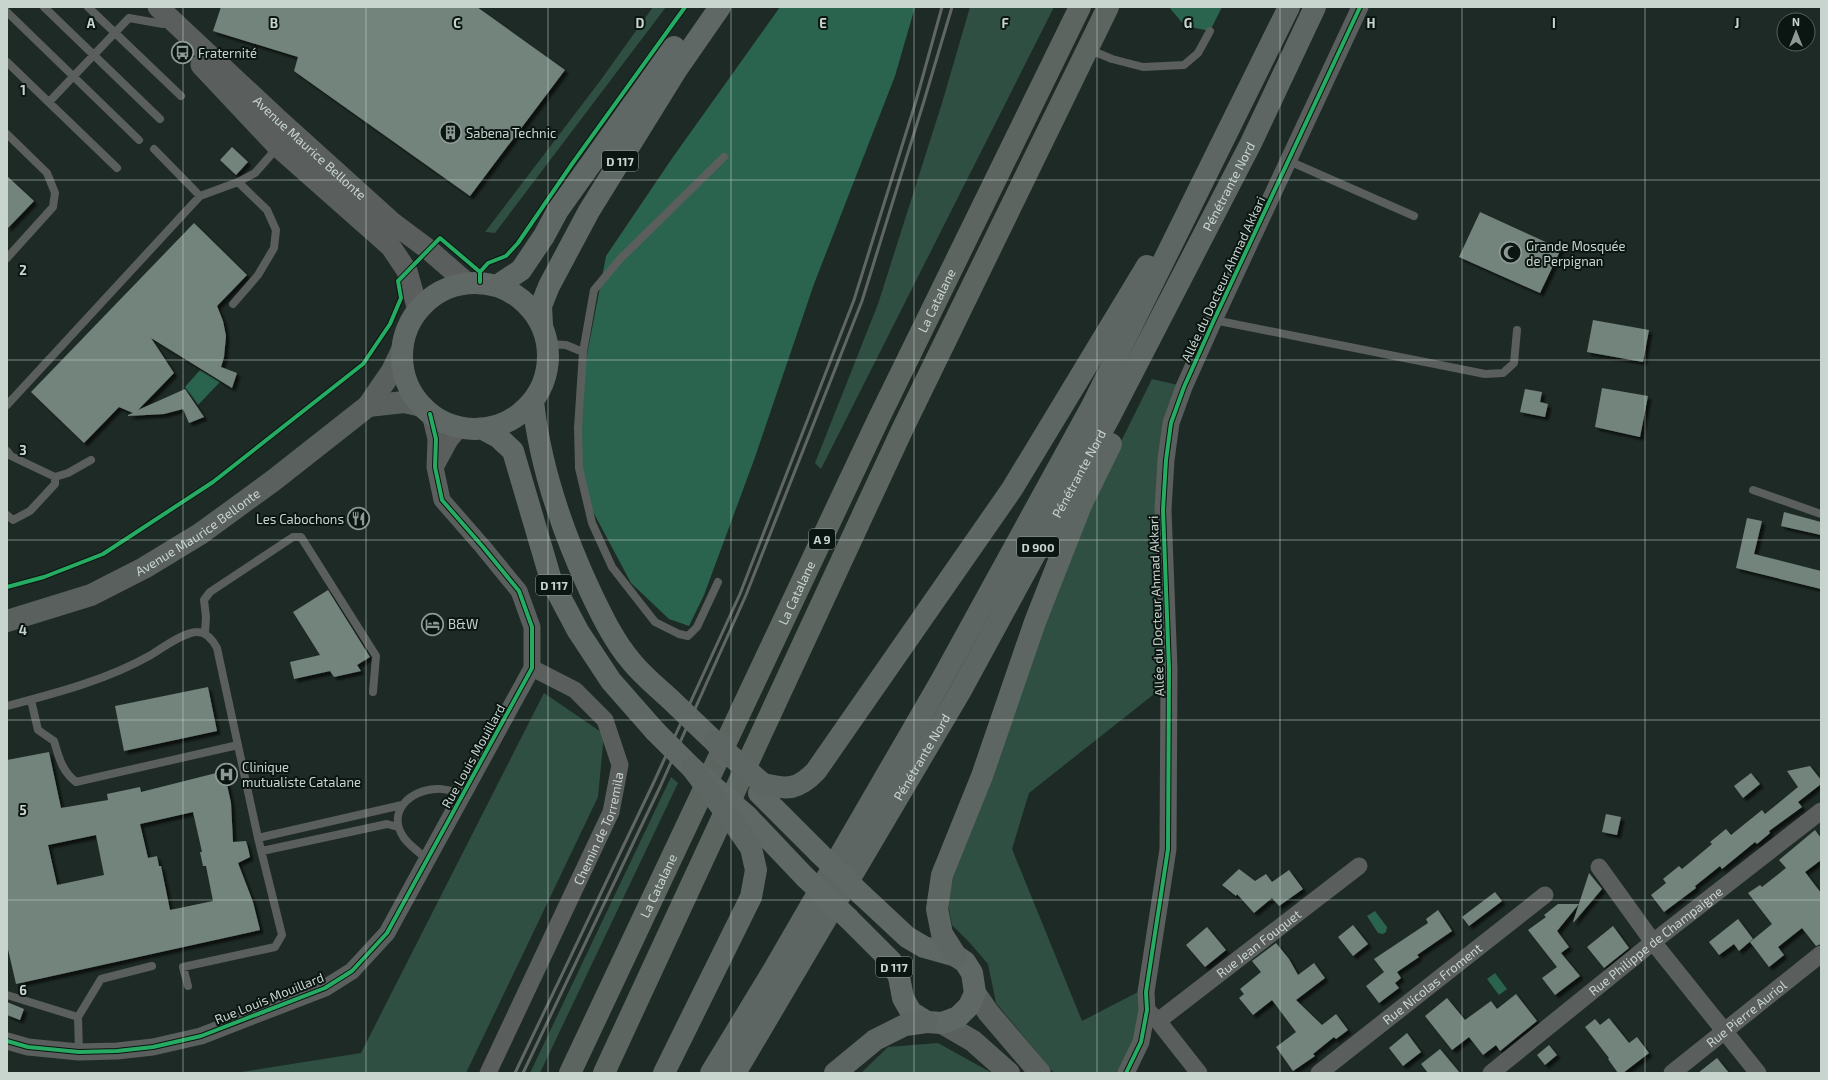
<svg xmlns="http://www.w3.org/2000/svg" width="1828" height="1080" viewBox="0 0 1828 1080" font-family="'Exo 2',sans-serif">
	<defs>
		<filter id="shadow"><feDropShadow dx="3.5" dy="3.5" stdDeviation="1" flood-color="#0009"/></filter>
	</defs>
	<rect width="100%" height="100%" fill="#1e2a25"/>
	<path fill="#2f4f42" d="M653,7h13l-171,226 -10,-1 115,-151z
		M970,7h84l-233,462 -6,-6 63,-159 64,-201z
		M1152,379l26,6 -13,36 -2,266 -134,106 -17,56 70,172 58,-30c2,36 -5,51 -21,82h-65l-58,-70 -8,-39 -18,-21 -18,-18 -4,-20 2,-28 138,-369z
		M544,693l60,41 -6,63 -132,276h-231l126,-20z
		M671,777l7,6 -138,290h-10z
		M938,1043l54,30h-131l27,-26z"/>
	<path fill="#2b644e" d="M780,7h135l-20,69 -81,208 -60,176 -50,135 -15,31 -20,-7 -38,-36 -49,-92 -1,-105 25,-130 67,-99z
		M1169,7h53l-12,24 -25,-5z
		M200,370l20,12 -22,23 -13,-18z
		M1375,911l12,16 -1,5 -3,2 -5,-1 -11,-17z
		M1495,973l12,16 -8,6 -12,-16z"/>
	<path fill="#72847c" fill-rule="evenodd" filter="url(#shadow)" d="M221,7h256l88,63 -95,126 -176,-125 4,-14 -85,-26z
		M232,147l16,15 -12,13 -16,-15z
		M7,176l27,25 -27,28z
		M1480,212l81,37 -21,44 -81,-36z
		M194,223l53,52 -30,31 6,15 3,15 -2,21 -3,10 16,6 -5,15 -81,-50 23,35 -36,37 47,-21 19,28 -15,6 -6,-14 -19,5 -36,2v-1l5,-2 -14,-6 -35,36 -53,-51z
		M1593,320l56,10 -6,32 -56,-10z
		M1602,388l46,8 -8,41 -45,-10z
		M1525,389l17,3 -2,10 8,2 -3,13 -25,-5z
		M1784,512l37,10v13l-40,-9z
		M1747,518l15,3 -8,33 67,17v18l-85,-21z
		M328,590l42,67 -13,8 4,6 -27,6 -4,-6 -36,8 -4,-17 30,-7 -27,-43z
		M208,687l9,44 -93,20 -9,-45z
		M49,752l12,56 47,-8 -1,-6 33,-7 1,5 83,-21 7,32 2,39 13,-1 2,7 2,9 -12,6 15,39 7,28 -244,54 -9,-39v-185zM193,812l9,40h-2l3,14h3l7,35 -43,9 -9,-44h-2l-2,-10 -9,2 -8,-34zM96,835l8,40 -47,10 -9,-40z
		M1810,766l11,14v4l-23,18 4,5 -33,24 1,2 -13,11 -2,-2 -33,27 -2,-3 -25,20 1,2 -32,24 -13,-17 15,-12 -3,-4 16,-13 3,3 30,-25 -2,-2 16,-13 5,6 31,-25 3,4 33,-27 -11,-16z
		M1751,773l9,11 -17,14 -9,-12z
		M1606,814l15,3 -4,18 -15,-3z
		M1815,830l6,8v22l-16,12 16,21v51l-5,2 -14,-18 -24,19 6,8 -15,12 -19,-25 22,-18 -24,-31 12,-8 2,2 24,-19 -7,-8z
		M1239,869l16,12 11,-7 6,8 17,-12 14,19 -24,17 -7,-8 -18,15 -17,-19 -1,2 -14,-11z
		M1589,873l13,16 -28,33h-1z
		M1495,892l7,9 -33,25 -7,-9z
		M1558,904h21l-22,27 12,16 -8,6 19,23 -25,19 -13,-17 15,-11 -29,-37 18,-13 -2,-2z
		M1438,910l14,21 -35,24 2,2 -22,15 4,6 -6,5 4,5 -20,15 -13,-17 18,-14 -10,-13 54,-36 -2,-4z
		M1738,919l15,20 -14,12 -5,-7 -15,11 -10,-13z
		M1353,925l15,19 -15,12 -15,-19z
		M1613,926l16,22 -25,20 -17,-21z
		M1207,927l19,23 -21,17 -19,-22z
		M1276,943l13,16 9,16 16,-12 11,15 -29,22 26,25 14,-11 12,16 -12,9 -2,-2 -21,17 2,2 -22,15 -17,-24 20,-15 -24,-32 -19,15 -14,-17 5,-4 -4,-5 21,-17 -9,-11z
		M1516,994l21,27 -37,30 -4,-6 -13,10 -14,-18 -17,13 -27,-34 22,-18 18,22 26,-19 6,8z
		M7,1002l17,7 -4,11 -13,-5z
		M1609,1018l20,25 8,-6 12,16 -26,20h-5l-10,-14 1,-1 -24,-31 10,-8 5,6z
		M1407,1033l14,19 -18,14 -14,-18z
		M1549,1045l8,10 -12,10 -8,-10z
		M1440,1049l20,24h-32l-7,-9z
		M1717,1058l12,15h-31z"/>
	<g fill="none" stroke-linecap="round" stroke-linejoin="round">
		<path stroke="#5a5e5c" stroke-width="8" d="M44,7l116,112
			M88,7l93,89
			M7,12l132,128
			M1088,49l24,10 31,8 41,-2 14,-12 12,-22
			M7,62l110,106
			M49,102l80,-84 34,6 6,-6
			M7,134l40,39 8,20 -2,14 -46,51
			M154,149l46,47
			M1289,161l125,55
			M233,304l25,-29 16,-27 2,-18 -9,-20 -29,-28
			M1214,320l271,54 18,-1 11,-10 3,-33
			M548,344l18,1 17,7 11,-62 26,-31 104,-102
			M583,352l-5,76 1,40 13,55 20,44 43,55 24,12 9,2 9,-9 21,-45
			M7,405l193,-209 38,-14 17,-9 22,-25
			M7,451l4,5 44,21 13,-4 23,-13
			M1753,490l68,24
			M7,515l6,5 17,-9 25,-27v-7
			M205,633l1,-16 -2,-17 6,-8 83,-55h8l75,119 -3,36
			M31,700l7,30 16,11c5,17 8,30 22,41l162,-37
			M7,706c49,-13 100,-26 144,-51 11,-7 33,-23 46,-23 9,0 16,8 20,16l41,190 24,97 -7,12 -92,20 5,19
			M258,838l144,-33
			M262,851l125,-27 11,3
			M427,859c-7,-6 -17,-13 -23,-21 -18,-26 6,-48 32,-49 8,-1 19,3 27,5
			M7,995l71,22 1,35
			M78,1017l23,-38 51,-13"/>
		<g stroke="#5a5e5c" stroke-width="17">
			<path d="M437,464l13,-24 10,-12"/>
			<path d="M1599,867l54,75 105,131"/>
			<path d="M1150,1013l8,8 41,52"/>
			<path id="s1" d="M1158,1021l201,-155"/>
			<path d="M7,1041l21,6 51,5 38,-1 36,-4 48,-11 124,-48 27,-17 35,-38 145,-265v-41l-13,-36 -36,-44 -41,-47 -7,-33 1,-28 -6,-25"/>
			<path id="s2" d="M488,1073l123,-261 9,-47 -15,-45 -30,-30 -43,-22"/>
			<path d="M1126,1073l15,-31 6,-32 -1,-18 22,-143 1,-180 -6,-159 3,-50 5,-37 13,-36 30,-67 146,-313"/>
			<path id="s3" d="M1319,1073l226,-178"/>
			<path id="s4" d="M1491,1073l162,-131 168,-131"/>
			<path id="s5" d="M1672,1073l149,-119"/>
		</g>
		<g stroke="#5a5e5c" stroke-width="21">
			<path id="s6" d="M158,7l122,114 113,102 36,27 38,33"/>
			<path d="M201,65l77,82 113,100 16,24 11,39"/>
		</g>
		<g stroke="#5a605d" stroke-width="22">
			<path d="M368,406l36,-4 18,4"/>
			<path id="s7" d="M7,621l84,-26 53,-27 56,-34 74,-54 94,-74 24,-35 10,-21"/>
			<path d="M975,993l13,19 52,61"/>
			<path d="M942,1023l31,18 36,32"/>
		</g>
		<path stroke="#606865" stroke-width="22" d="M402 356a73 73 0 1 1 146 0a73 73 0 1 1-146 0Z
			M497,286l24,-16 23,-34 14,-26 116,-163
			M542,325l-1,-19 8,-20 40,-75 88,-142 43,-62
			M533,401c7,66 30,132 58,192 11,23 23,48 40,68 11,14 26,26 39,38
			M483,429l15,8 15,14 38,129 27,51 33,50 44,50
			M759,793l60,60
			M747,816l58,61
			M848,918l43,43 8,16 4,21 8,14 16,10 15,1 16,-6 11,-11 6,-13 -3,-20 -7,-11 -9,-6 -32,-9 -17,-10 -45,-42"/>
		<g stroke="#5e6663" stroke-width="22">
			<path d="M763,784c24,6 35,6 53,-13l196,-282 135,-223"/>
			<path d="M956,956l-14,-22 -5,-25 5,-34 40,-99 53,-154 46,-117 30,-61"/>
			<path d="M664,1073l87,-176 5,-27 -5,-22 -11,-16"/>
			<path d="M711,1073l62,-102 168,-290 151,-275 197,-399"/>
			<path id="s8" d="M735,1073l225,-381 150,-276 141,-273 64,-136"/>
			<path d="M835,1073l40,-33 30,-15 22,-3"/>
		</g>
		<g stroke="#5d6561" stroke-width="22">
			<path id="s9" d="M570,1073l308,-653 202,-413"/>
			<path d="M604,1073l299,-645 205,-421"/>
		</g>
		<path stroke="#606663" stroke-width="3" d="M515,1073l138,-289 87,-190 114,-294 62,-199 26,-94
			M523,1073l137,-286 86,-192 116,-294 62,-200 28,-94"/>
		<path stroke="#606865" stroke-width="22" d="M670,699l45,43 12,14
			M655,731l37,37 55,48
			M819,853l43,42
			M805,877l43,41"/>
		<path stroke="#5e6663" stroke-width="22" d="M715,742l48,42
			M692,768l48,64"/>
		<defs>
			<path id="cycleway" d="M480,282v-10l8,-9 18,-7 12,-13 54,-79 113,-157
				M7,587l37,-10 59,-23 110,-72 150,-118 27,-40 11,-26 -3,-17 42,-43 40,34
				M7,1041l21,6 51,5 38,-1 36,-4 48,-11 124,-48 27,-17 35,-38 145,-265v-41l-13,-36 -36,-44 -41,-47 -7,-33 1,-28 -6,-25
				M1126,1073l15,-31 6,-32 -1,-18 22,-143 1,-180 -6,-159 3,-50 5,-37 13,-36 30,-67 146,-313"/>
		</defs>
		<use href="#cycleway" stroke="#0b1511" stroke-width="6"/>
		<use href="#cycleway" stroke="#26ab63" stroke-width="4"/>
	</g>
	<path fill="none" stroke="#c8d5cf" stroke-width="1" stroke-opacity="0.55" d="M183,7v1066M366,7v1066M548,7v1066M731,7v1066M914,7v1066M1097,7v1066M1280,7v1066M1462,7v1066M1645,7v1066M7,180h1814M7,360h1814M7,540h1814M7,720h1814M7,900h1814"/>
	<defs>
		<symbol id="bus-ring" viewBox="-11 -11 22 22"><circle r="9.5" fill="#0b1511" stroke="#8c9994" stroke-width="1.5"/><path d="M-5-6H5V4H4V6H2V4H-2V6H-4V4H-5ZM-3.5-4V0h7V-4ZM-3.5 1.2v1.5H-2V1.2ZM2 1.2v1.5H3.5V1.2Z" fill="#8c9994"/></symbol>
		<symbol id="building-ring" viewBox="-11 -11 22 22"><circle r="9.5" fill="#0b1511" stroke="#8c9994" stroke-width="1.5"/><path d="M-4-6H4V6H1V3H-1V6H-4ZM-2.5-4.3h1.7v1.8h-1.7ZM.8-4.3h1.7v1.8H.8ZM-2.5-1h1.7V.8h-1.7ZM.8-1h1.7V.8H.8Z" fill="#8c9994"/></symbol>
		<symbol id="mosque-ring" viewBox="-11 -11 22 22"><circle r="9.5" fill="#0b1511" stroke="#8c9994" stroke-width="1.5"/><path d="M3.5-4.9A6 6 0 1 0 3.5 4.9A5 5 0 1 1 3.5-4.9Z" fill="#8c9994"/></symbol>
		<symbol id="restaurant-ring" viewBox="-11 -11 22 22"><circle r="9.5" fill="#0b1511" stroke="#8c9994" stroke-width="1.5"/><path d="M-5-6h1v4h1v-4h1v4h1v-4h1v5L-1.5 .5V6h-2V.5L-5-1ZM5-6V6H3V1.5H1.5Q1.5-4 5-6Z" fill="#8c9994"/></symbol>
		<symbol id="hotel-ring" viewBox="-11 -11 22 22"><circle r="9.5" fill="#0b1511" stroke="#8c9994" stroke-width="1.5"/><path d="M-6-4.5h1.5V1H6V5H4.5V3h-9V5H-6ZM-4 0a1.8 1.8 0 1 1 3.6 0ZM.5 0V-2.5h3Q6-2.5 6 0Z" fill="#8c9994"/></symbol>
		<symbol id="hospital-ring" viewBox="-11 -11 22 22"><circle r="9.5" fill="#0b1511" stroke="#8c9994" stroke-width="1.5"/><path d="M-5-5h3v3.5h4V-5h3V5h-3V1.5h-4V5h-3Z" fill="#8c9994"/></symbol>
	</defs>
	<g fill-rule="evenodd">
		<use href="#bus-ring" x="170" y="40" width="25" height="25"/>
		<use href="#building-ring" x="438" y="120" width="25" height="25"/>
		<use href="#mosque-ring" x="1498" y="240" width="25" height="25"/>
		<use href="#restaurant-ring" x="346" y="506" width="25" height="25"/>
		<use href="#hotel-ring" x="420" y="612" width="25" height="25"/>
		<use href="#hospital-ring" x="214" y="762" width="25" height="25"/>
	</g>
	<g text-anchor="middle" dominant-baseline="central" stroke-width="4" stroke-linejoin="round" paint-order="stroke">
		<g fill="#0b1511" stroke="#8f9b96" stroke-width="1">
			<rect x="602" y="151" width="36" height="20" rx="3"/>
			<rect x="809" y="529" width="26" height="20" rx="3"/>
			<rect x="1017" y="537" width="42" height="20" rx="3"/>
			<rect x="536" y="575" width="36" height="20" rx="3"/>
			<rect x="876" y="957" width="36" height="20" rx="3"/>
		</g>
		<g font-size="12" font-weight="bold" fill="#c8d5cf">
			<text x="620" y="161">D 117</text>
			<text x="822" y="539">A 9</text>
			<text x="1038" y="547">D 900</text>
			<text x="554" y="585">D 117</text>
			<text x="894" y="967">D 117</text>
		</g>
		<g font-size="13" fill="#c8d5cf" stroke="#0b1511" text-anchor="start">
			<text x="198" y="53">Fraternité</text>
			<text x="466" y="133">Sabena Technic</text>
			<text x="1526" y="246">Grande Mosquée<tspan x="1526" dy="15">de Perpignan</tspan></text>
			<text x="344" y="519" text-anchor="end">Les Cabochons</text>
			<text x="448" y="624">B&amp;W</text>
			<text x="242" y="767">Clinique<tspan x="242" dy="15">mutualiste Catalane</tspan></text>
		</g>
		<g font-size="13" fill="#c8d5cf" stroke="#0b1511">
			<text stroke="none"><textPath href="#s6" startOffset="207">Avenue Maurice Bellonte</textPath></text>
			<text stroke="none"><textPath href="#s8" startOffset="1015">Pénétrante Nord</textPath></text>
			<text transform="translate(1223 279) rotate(-65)">Allée du Docteur Ahmad Akkari</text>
			<text stroke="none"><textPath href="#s9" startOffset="855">La Catalane</textPath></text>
			<text stroke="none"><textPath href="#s8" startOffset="691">Pénétrante Nord</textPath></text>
			<text stroke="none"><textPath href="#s7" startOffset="212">Avenue Maurice Bellonte</textPath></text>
			<text stroke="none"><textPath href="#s9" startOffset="531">La Catalane</textPath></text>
			<text transform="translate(1156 606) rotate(-92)">Allée du Docteur Ahmad Akkari</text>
			<text transform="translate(473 756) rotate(-61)">Rue Louis Mouillard</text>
			<text stroke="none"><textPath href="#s8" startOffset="367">Pénétrante Nord</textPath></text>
			<text stroke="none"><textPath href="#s2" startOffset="269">Chemin de Torremila</textPath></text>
			<text stroke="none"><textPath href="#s9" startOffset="207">La Catalane</textPath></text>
			<text stroke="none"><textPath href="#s4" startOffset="211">Rue Philippe de Champaigne</textPath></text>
			<text stroke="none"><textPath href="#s1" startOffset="127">Rue Jean Fouquet</textPath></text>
			<text stroke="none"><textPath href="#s3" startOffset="144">Rue Nicolas Froment</textPath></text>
			<text transform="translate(269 998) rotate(-22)">Rue Louis Mouillard</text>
			<text stroke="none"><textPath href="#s5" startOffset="95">Rue Pierre Auriol</textPath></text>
		</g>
	</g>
	<g font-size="13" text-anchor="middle" font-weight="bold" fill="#c8d5cf" stroke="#0b1511" stroke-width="4" stroke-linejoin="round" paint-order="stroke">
		<text x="91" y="28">A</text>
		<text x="274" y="28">B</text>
		<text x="457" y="28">C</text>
		<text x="640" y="28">D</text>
		<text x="823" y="28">E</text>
		<text x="1005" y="28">F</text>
		<text x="1188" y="28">G</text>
		<text x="1371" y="28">H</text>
		<text x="1554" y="28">I</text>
		<text x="1737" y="28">J</text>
		<text x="23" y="95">1</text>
		<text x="23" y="275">2</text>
		<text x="23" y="455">3</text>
		<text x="23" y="635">4</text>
		<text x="23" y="815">5</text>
		<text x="23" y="995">6</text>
	</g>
	<rect width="1828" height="1080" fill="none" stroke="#c8d5cf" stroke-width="16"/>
	<g transform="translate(1796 32)"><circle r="19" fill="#0b1511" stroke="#57625d"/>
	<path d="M0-3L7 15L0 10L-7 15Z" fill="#8c9994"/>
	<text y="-6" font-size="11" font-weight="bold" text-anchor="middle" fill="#c8d5cf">N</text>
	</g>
</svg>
